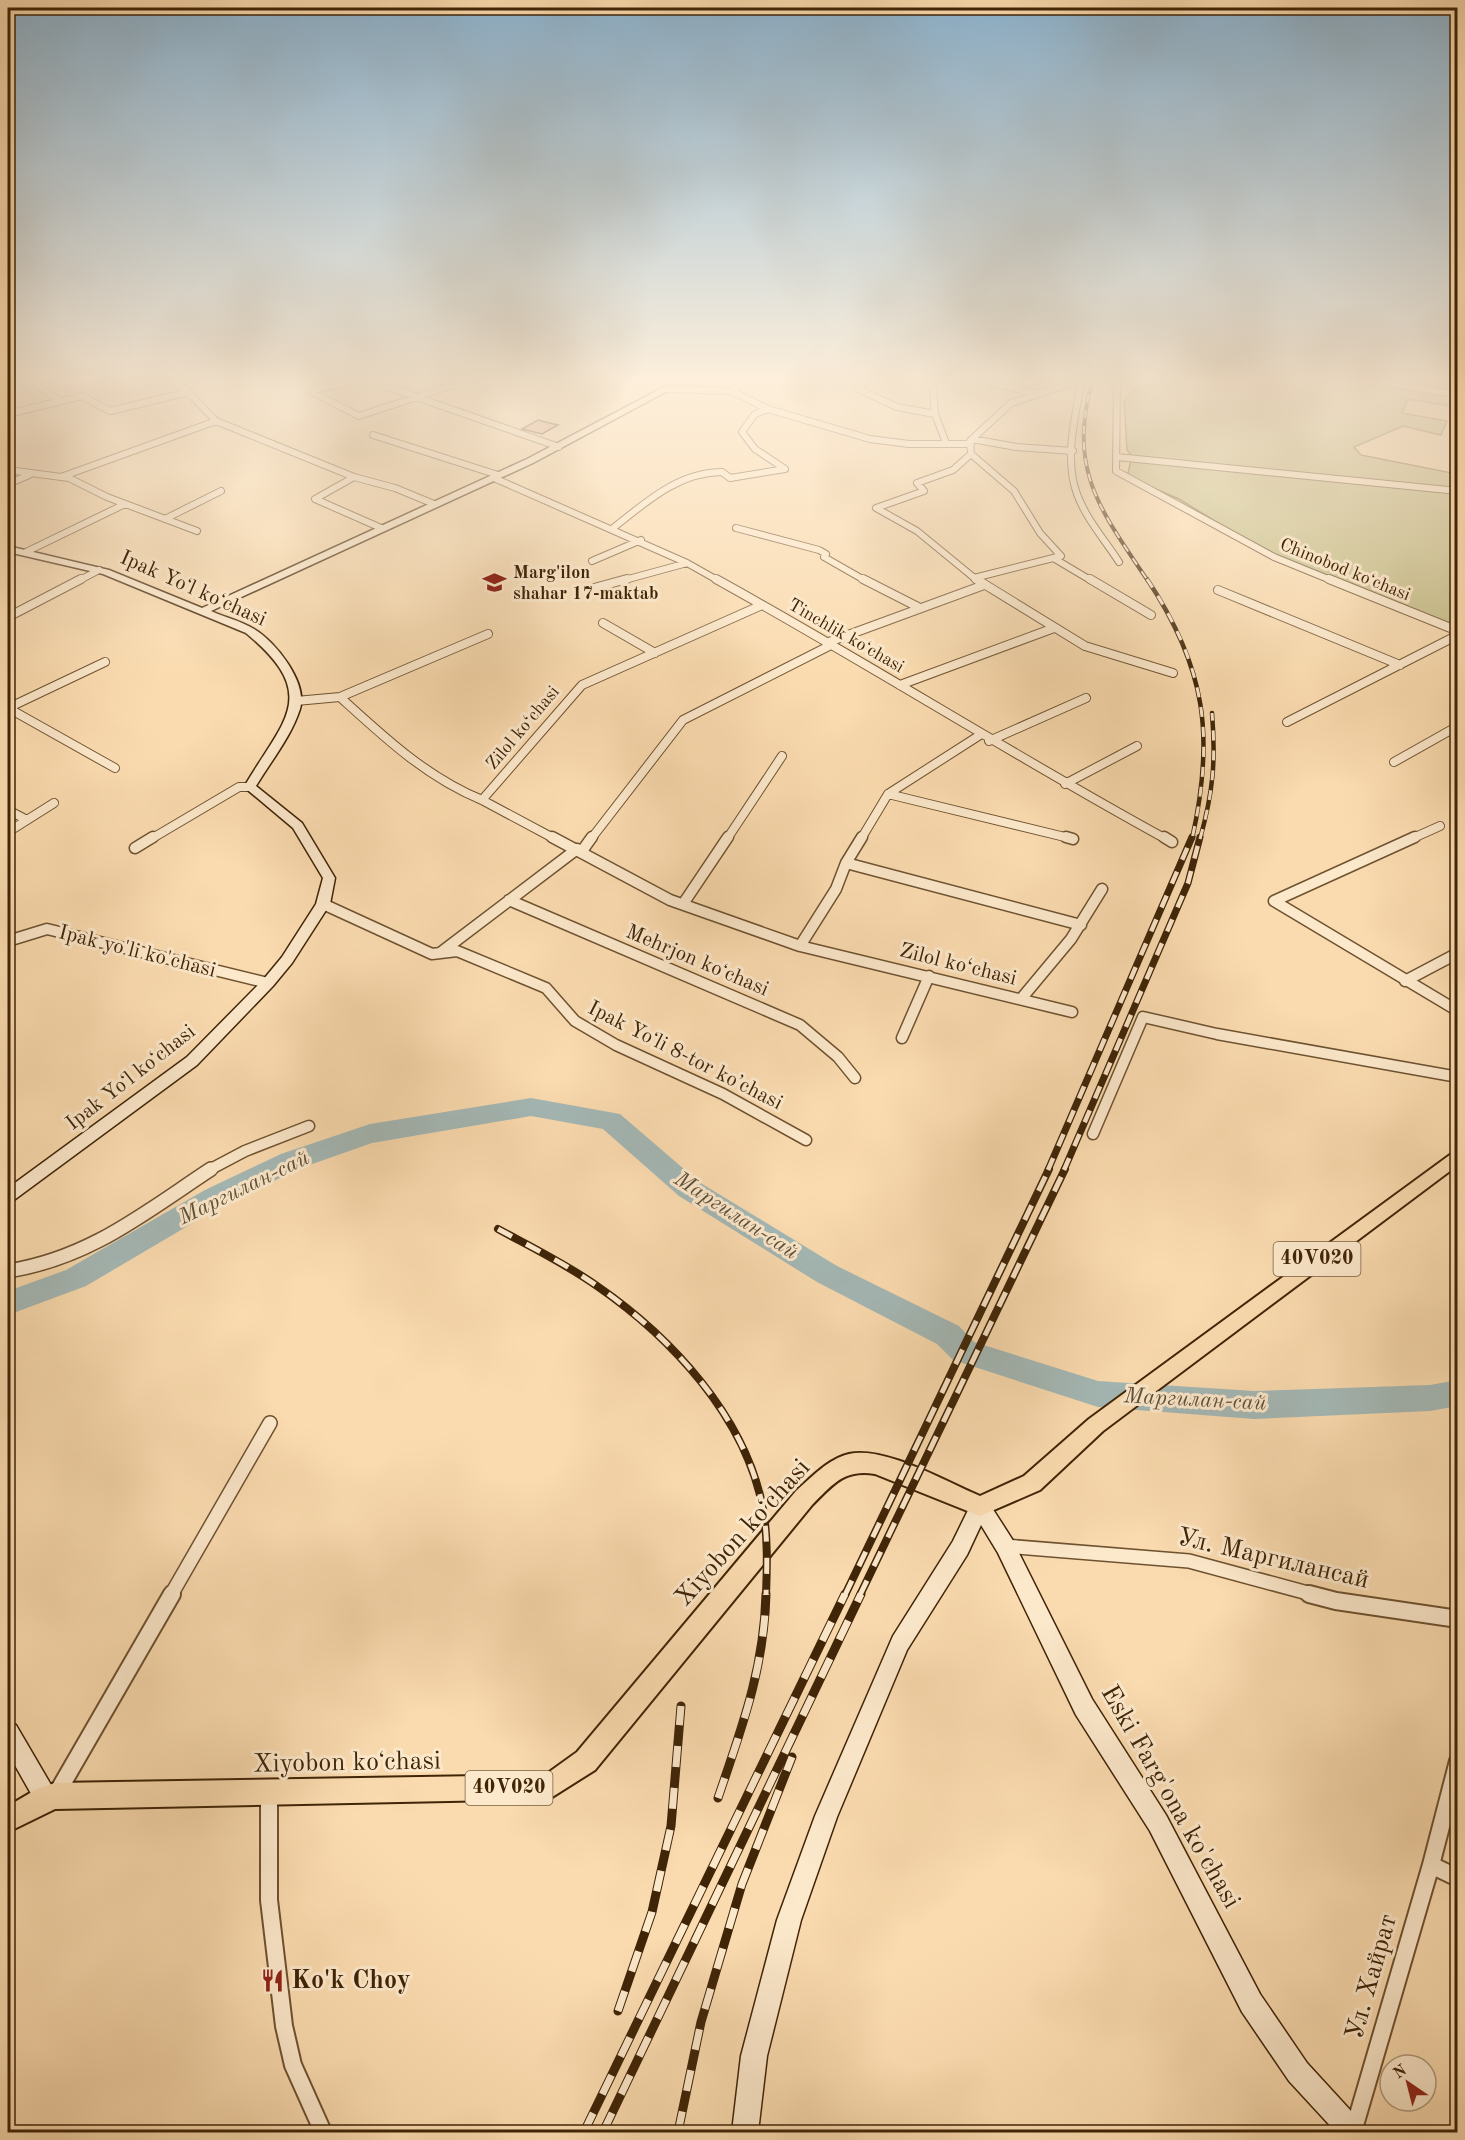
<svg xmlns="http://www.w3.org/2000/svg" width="1465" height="2140" viewBox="0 0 1465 2140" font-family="'Old Standard TT',serif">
	<rect width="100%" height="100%" fill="#fadbaf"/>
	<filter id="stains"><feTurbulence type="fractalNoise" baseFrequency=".00333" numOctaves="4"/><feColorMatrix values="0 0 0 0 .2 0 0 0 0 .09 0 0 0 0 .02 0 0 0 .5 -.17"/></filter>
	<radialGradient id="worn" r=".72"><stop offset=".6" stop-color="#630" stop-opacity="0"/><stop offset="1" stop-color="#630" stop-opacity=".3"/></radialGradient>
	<path fill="#c5be86" stroke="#827146" stroke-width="1.5" d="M1143,379h314v28l-49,-8 -6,14 45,8 -6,14 -38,-9 -49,21 7,8 96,19 -4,17 5,1 -1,135 -144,-55 -61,-28 -73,-45 -52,-22 5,-21 -5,-6 -3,-49z"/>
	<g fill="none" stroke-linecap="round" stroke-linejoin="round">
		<path fill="#a4b8b6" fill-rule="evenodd" d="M531,1098l89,16 79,68 138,84 122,60 15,16 124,39 156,10 176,-6 28,-5v26l-28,5 -176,8 -156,-12 -145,-47 -16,-16 -120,-62 -138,-86 -76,-67 -72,-13 -159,27 -71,25 -76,36 -139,82 -78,29v-24l58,-21 139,-80 76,-36 89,-30z"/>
	</g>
	<path fill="#e5a48f" stroke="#3f2406" stroke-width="1.5" d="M538,420l20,5 -16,9 -20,-5z"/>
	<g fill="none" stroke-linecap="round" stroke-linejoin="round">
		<defs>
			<path id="street-far4" d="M28,379l32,22
				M169,379l17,11 30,31 138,56 41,11 39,16
				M358,379l-48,12 49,25 113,-37
				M365,379l194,68
				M871,379l-15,9 41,19 38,7
				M976,379l58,14
				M1117,379l-1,92 158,86 59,24
				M1364,379l94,16
				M1078,381l3,2c-6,36 -17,76 -4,111 9,25 28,46 42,68
				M667,389l64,2 37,18 102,30 39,5h62
				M933,389l2,25 11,29
				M731,391l20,-12
				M8,414l74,-18 28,15 79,-19
				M373,435l125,40
				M972,439l44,8 57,4
				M971,454l43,37 26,42 21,23 -87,22
				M1117,457l341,34
				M8,470l61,8 38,19 90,34
				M61,477l155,-56
				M354,477l-39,22 66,29
				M494,478l193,85 32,18
				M8,484l21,-9
				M165,519l56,-28
				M736,528l83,22 7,4 -2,3 42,24
				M612,529c33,-26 66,-57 110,-57l8,6 55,-9 -30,-20 -13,-17 13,-18 13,-5
				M26,552l99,-48
				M1055,559l37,22
				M592,561l49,-21
				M78,581l21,-11
				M621,581l66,-18
				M978,581l-61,-50 -41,-23 48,-17 -7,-8 36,-13 18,-16 -1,-13 41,-38 67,-22 -2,-2"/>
			<path id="street-far3" d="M716,579c152,84 298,177 450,260
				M863,579l55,28
				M976,579l109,67 88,27
				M1090,579l61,36
				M1329,579l129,52
				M594,588l33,-9
				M1218,590l182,75
				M8,617l73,-38
				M603,623l52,30
				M829,642l155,-57
				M900,685l154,-57
				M340,697l148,-63
				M296,701l44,-4c44,40 86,80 142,103
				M8,708l107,60
				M8,708l97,-46
				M1287,722l171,-87
				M989,741l97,-43
				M1394,762l64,-36
				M1065,784l72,-38
				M888,794l185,45
				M8,810l19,10
				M8,832l46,-29
				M151,839l88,-52h11
				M555,839l-73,-39 100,-115 180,-80
				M591,839l92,-119 150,-76
				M727,839l55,-83
				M861,839l27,-45 92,-59
				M1411,839l29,-13"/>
			<path id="street-far2" d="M552,837l118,63 130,46 272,66
				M1066,837l7,2
				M1164,837l8,5
				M1415,837l-141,64 184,110
				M135,848l18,-11
				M582,851l10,-14
				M846,863l235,62
				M509,900l291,125 38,32 17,21
				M323,904l109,50 25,-3 89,37 29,33 41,24 107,49 83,46
				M683,904l45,-67
				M8,941l39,-12 221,54
				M800,946l36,-57 10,-26 16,-26
				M440,953l137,-104
				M1405,981l53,-28
				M1021,999l50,-60 31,-50
				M902,1038l27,-62
				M1093,1134l50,-117 74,17 241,43
				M209,1170l36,-19 64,-25"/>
			<path id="street-far1" d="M8,1271c82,-13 136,-58 203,-102
				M1005,1546l184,15 126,34
				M171,1595l99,-172"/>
			<path id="street" d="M1309,1594l27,7 122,18
				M57,1793l115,-199
				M269,1793v107l15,126 9,39 30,67
				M1431,1865l27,-104
				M1353,2132l78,-267 27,13"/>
			<path id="secondary" d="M664,387l7,2 -138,74 -322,148c13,6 30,10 43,18 22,13 54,54 46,80 -9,28 -29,52 -44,77l46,37 33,55 -5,26 -38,59 -19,23 -76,79 -183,135 -6,2v-14l179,-131 76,-77 19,-23 34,-53 7,-26 -30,-50 -49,-41c39,-67 78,-91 2,-154l-143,-59 -95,-22v-6l101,24 93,38 325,-149z
				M980,1497l7,3 25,39 80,160 74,116 94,179 47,69 55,60 4,9h-30l-47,-51 -47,-69 -92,-181 -74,-116 -78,-162 -17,-28 -14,30 -60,95 -70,167 -36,103 -34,136 -9,76h-26l9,-76 36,-136 38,-104 78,-180 60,-95 20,-41z
				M8,1722l8,3 38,65 3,8 -3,8 -8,3 -8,-3 -30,-53z"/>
			<path id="primary" d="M1458,1149v16l-355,266 -63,59 -60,26 -105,-42c-31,-5 -42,10 -63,31l-217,265 -46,29 -494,10 -47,23v-26l29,-17 18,-6 490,-8 32,-23 219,-261c16,-14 32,-32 53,-37 36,-8 97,28 131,42l44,-20 65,-57z"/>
		</defs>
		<use href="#street-far4" stroke="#6e5230" stroke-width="8"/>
		<use href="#street-far3" stroke="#6e5230" stroke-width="10"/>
		<use href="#street-far2" stroke="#6e5230" stroke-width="13"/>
		<use href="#street-far1" stroke="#6e5230" stroke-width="16"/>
		<use href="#street" stroke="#6e5230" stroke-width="20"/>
		<use href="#secondary" stroke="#3f2406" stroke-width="3"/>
		<use href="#primary" stroke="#3f2406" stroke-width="4"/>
		<use href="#street-far4" stroke="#fce8cb" stroke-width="6"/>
		<use href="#street-far3" stroke="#fce8cb" stroke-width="8"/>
		<use href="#street-far2" stroke="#fce8cb" stroke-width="10"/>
		<use href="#street-far1" stroke="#fce8cb" stroke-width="13"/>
		<use href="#street" stroke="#fce8cb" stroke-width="16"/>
		<use href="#secondary" fill="#fce8cb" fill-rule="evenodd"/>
		<use href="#primary" fill="#fadbaf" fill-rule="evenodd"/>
		<defs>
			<path id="rail-far4" d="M1093,379c-26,90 6,129 55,202"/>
			<path id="rail-far3" d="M1147,579c59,89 68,157 45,260
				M1200,839c13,-47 16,-77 12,-126"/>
			<path id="rail-far2" d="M1048,1170l144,-333
				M1064,1170l124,-287 12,-46"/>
			<path id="rail-far1" d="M498,1229c33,18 68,35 99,57 74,51 149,131 166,223 5,28 4,58 3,86
				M845,1595l204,-426
				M860,1595l205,-426"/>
			<path id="rail" d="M718,1798c24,-71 46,-129 48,-204
				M618,2011l34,-99 19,-86 10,-120
				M584,2132l261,-538
				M603,2132l258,-538
				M678,2132l23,-110 41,-138 50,-127"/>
		</defs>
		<use href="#rail-far4" stroke="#3f2406" stroke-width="4"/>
		<use href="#rail-far3" stroke="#3f2406" stroke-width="4.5"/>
		<use href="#rail-far2" stroke="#3f2406" stroke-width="7"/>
		<use href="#rail-far1" stroke="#3f2406" stroke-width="8"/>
		<use href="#rail" stroke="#3f2406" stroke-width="9"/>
		<use href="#rail-far4" stroke="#fce8cb" stroke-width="2" stroke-dasharray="8" stroke-linecap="butt"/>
		<use href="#rail-far3" stroke="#fce8cb" stroke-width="3" stroke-dasharray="10" stroke-linecap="butt"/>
		<use href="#rail-far2" stroke="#fce8cb" stroke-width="4.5" stroke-dasharray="13" stroke-linecap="butt"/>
		<use href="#rail-far1" stroke="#fce8cb" stroke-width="5" stroke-dasharray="16" stroke-linecap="butt"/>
		<use href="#rail" stroke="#fce8cb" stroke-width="7" stroke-dasharray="21" stroke-linecap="butt"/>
	</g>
	<linearGradient id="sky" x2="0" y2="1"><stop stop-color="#8db6d4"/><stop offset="0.56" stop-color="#fdefdb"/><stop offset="1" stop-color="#fdefdb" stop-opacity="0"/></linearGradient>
	<rect width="1465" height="678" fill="url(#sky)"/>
	<defs>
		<symbol id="school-bare" viewBox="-9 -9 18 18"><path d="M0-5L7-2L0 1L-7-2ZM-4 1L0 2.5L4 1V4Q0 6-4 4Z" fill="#8f2418" stroke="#fce8cb" stroke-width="2.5" paint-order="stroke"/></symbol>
		<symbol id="restaurant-bare" viewBox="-9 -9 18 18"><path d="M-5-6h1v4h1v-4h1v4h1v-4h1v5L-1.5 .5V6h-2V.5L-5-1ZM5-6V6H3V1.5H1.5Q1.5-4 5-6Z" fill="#8f2418" stroke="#fce8cb" stroke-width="2.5" paint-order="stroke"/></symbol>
	</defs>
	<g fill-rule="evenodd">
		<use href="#school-bare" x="478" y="566" width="33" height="33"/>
		<use href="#restaurant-bare" x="256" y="1964" width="33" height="33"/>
	</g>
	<g text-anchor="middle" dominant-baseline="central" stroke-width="6" stroke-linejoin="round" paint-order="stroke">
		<g font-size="18" fill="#3f2406" stroke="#fce8cb">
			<text transform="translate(1345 570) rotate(22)">Chinobod koʻchasi</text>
			<text transform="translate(846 636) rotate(30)">Tinchlik koʻchasi</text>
			<text transform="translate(523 728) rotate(-50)">Zilol ko‘chasi</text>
		</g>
		<g font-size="18" font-weight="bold" fill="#3f2406" stroke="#fce8cb" text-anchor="start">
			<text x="513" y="573">Marg'ilon<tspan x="513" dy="21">shahar 17-maktab</tspan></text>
		</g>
		<g fill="#fce8cb" stroke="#785f41" stroke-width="1.5">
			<rect x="1273.5" y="1242" width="87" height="34" rx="4.5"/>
			<rect x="465.5" y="1771" width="87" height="34" rx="4.5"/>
		</g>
		<g font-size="20" font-weight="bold" fill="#3f2406">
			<text x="1317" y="1259">40V020</text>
			<text x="509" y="1788">40V020</text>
		</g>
		<g font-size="21" fill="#3f2406" stroke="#fce8cb">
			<text transform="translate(193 589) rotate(24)">Ipak Yoʻl koʻchasi</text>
			<text transform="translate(137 952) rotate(14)">Ipak yo'li ko'chasi</text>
			<text transform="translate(697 961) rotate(23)">Mehrjon koʻchasi</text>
			<text transform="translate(958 965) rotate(14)">Zilol ko‘chasi</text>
			<text transform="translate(685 1056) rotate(27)">Ipak Yoʻli 8-tor koʼchasi</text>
			<text transform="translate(131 1078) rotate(-38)">Ipak Yoʻl koʻchasi</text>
		</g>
		<g font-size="22" font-style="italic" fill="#5d503b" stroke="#fce8cb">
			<text transform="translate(244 1188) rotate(-26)">Маргилан-сай</text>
			<text transform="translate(736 1216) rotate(33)">Маргилан-сай</text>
			<text transform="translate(1195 1400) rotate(3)">Маргилан-сай</text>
		</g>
		<g font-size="26" fill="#3f2406" stroke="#fce8cb">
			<text transform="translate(743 1533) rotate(-48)">Xiyobon koʻchasi</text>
			<text transform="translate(1273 1559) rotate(13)">Ул. Маргилансай</text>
			<text transform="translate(347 1763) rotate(-1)">Xiyobon koʻchasi</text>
			<text transform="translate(1170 1797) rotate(60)">Eski Farg'ona ko'chasi</text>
			<text transform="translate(1372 1977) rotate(-74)">Ул. Хайрат</text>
		</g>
		<g font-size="26" font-weight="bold" fill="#3f2406" stroke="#fce8cb" text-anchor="start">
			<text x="291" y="1981">Ko'k Choy</text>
		</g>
	</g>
	<rect width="1465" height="2140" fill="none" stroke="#fadbaf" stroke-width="30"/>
	<rect x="9" y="9" width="1447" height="2122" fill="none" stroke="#3f2406" stroke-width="3"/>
	<rect x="15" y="15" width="1435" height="2110" fill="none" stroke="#3f2406" stroke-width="1.5"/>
	<g transform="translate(1408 2083) rotate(325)"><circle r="28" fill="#fce8cb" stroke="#b09a7c" stroke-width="1.5"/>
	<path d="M0-4.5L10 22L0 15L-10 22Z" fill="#8f2418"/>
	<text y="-9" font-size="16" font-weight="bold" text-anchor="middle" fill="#3f2406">N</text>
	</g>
	<rect width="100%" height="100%" filter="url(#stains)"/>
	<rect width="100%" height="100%" fill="url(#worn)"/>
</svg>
